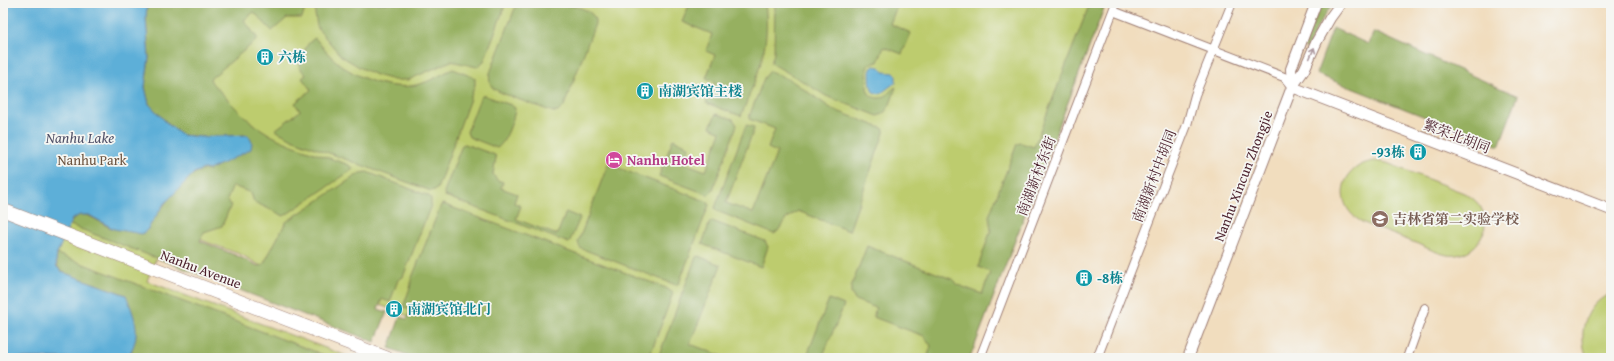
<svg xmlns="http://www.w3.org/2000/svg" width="1614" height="361" viewBox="0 0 1614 361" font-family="'Gentium Book Plus','Noto Serif SC',serif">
	<rect width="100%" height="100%" fill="#f6f6f2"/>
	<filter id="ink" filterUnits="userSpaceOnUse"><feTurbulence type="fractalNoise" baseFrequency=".025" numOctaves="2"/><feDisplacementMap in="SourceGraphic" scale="8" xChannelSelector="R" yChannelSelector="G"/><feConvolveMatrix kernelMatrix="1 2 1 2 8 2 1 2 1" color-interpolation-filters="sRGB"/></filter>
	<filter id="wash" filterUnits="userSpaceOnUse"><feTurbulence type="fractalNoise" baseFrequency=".012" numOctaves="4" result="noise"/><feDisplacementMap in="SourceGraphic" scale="16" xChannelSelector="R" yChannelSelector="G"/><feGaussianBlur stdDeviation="0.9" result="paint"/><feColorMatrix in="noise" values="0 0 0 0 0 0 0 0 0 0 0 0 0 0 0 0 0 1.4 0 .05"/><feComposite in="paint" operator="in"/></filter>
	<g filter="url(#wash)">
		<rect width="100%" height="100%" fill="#f1ddbe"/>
		<path fill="#bdcc6e" stroke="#84764c" d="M3,3h1103l-136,355h-475l-87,-42 -28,-11 -37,-3 -65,-26 -36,-21 -33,-12 -40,-17 -22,55 205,77h-349z
			M1375,161l12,2 77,30c12,6 20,15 21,28 1,21 -18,37 -38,34 -10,-2 -20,-7 -29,-11 -18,-7 -36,-14 -54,-21 -33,-16 -25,-58 11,-62z
			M1611,293v65h-24c-10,-26 -2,-53 24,-65z"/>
		<path fill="#96b061" stroke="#706846" d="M147,3h160l-5,15h-15l-15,13 -18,-19 -10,8 14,19 -48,40 2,4c16,16 30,34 49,46 22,16 62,26 88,36l4,3 -1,2 -68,46 -30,-14 -3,-9 -18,-7 -6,14 4,5 -9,21 -18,6 -4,9 40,16 18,9 5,-1 23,-43 74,-49 7,-1 62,24 2,3v6l-28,72 -5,3 -8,22 -8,-3 -4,10 9,3 -12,30 -305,-117c10,-24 30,1 45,4 10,2 22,1 32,1 9,-15 43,-66 62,-60l25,-13 10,-4 4,-18 -47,2 -19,-2 -13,-10 -20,-21 -4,-17 4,-29 -3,-40z
			M317,3h189l-22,58 -7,6 -26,-6 -43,19h-14l-18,-5 -15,-7 -20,-12 -22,-26 -2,-4 -2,-12z
			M517,3c17,0 82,-3 78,21l-31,82 -6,6h-5c-12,-5 -53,-18 -60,-24 -4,-4 -4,-10 -3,-15z
			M690,3h75c6,46 -8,72 -24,113l-35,-13 9,-21 -9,-4 9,-23 -9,-4 6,-17 -30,-12z
			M775,3h123l-8,21 21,9 -9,21 -18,-7 -6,15 -7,1c-8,6 -2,10 -4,18 -1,7 1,16 10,17 10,1 12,-8 19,-11 -4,11 -6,25 -18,29l-52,-20 -22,-14 -33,-19 3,-10z
			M1090,3h16l-136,355h-43l4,-12 -7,-10 -51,-19 3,-9 -21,-8 -4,-7v-6l16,-41 87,34 4,5 24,9 8,-22 -12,-5 13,-37 -2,-14 28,-72 4,-1 13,4z
			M1321,3h12l-15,23 -11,23 -2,-1 -1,-1z
			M1333,28l35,16 6,-12 144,64 -19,50 -183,-72z
			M315,38c7,8 13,17 21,23 19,17 55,30 80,24 14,-3 25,-11 37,-16l22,9v7l-38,104 -6,2 -137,-51 -19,-10 25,-19 -5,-8 16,-13 -9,-12 4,-3 -7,-8c3,-10 6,-24 16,-29z
			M770,71l22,10 40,28 52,20v4l-35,98 -51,-20 -12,8 -8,12 -4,3 -57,-23 -2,-3 31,-83 8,2v2l-28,74 27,10 24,-61 -9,-4 7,-19 -26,-10v-2l15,-39z
			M483,95l28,10 4,3c0,9 -10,36 -18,40l-28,-11 -2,-5 13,-34z
			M716,114l17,5 4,6 -25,67 -3,3 -50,-19 14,-37 15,7 1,3 -5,14 22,8 15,-39 -11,-5z
			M465,144l30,11 1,3 -3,16 4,6 6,2 -2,6 16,6 -3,9 7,3 -5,13 41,16 9,-23 14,6 -11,25 -124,-47 -1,-4 18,-47z
			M608,164l100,38 1,3 -30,78 -3,2 -96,-37 -2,-6z
			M443,204l223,84 7,5 -24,65h-234l-26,-10 11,-31 7,2 3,-9 -7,-3 8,-22v-5l30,-75z
			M712,221l53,20 3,6 -7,20 -59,-23 8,-22z
			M57,254c92,35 183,69 275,104h-205l5,-7 -6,-56 -64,-23c-6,-6 -6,-10 -5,-18z
			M698,256l23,9 -31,79 37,14h-69l38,-101z
			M829,299l15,6 -22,53h-16z"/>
		<path fill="#5dafd8" stroke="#546782" d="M3,3h144l-1,15 3,40 -4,29 4,17 20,21 13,10 19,2 47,-2 4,7 -1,7c-14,8 -28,14 -42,21l-5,-1 -10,4 -30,31 -17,26 -5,4 -28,-5 -25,-14h-9l-8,4 -15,35 -1,7 1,6 5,5 64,23c9,23 17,40 1,63h-124z
			M873,66l7,1 4,5 10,1 2,2v7l-16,12 -7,-2c-3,-5 -3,-16 -3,-22z"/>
	</g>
	<g filter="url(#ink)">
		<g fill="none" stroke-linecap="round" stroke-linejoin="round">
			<defs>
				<path id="minor" d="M1113,11l171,66 8,10
					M980,358l136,-355
					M1097,358l90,-233 8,-30 37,-92
					M1407,358l18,-50"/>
				<path id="tertiary" d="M1292,87l319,123
					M1292,87l-1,-18 25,-66
					M1188,358l104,-271 12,-17 13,-29 13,-23 11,-15"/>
				<path id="primary" d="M3,210l384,148"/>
			</defs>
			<use href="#minor" stroke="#9e7e74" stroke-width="10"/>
			<use href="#tertiary" stroke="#9e7e74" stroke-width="12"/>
			<use href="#primary" stroke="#9e7e74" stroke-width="14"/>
			<use href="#minor" stroke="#fff" stroke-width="8"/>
			<use href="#tertiary" stroke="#fff" stroke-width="10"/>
			<use href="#primary" stroke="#fff" stroke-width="13"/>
		</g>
		<defs><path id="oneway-shaft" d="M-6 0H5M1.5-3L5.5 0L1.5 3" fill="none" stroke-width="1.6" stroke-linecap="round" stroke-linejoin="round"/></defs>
		<use stroke="#ae9aa0" href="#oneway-shaft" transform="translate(1312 53) rotate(-67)"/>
	</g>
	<defs>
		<symbol id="building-disc" viewBox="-11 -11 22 22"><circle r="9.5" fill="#0f9aa8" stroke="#f6f6f2"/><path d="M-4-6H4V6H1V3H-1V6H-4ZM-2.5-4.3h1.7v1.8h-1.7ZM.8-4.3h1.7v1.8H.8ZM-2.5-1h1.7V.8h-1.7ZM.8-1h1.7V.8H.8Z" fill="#fff"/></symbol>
		<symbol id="hotel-disc" viewBox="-11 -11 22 22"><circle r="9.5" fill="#d1479c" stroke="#f6f6f2"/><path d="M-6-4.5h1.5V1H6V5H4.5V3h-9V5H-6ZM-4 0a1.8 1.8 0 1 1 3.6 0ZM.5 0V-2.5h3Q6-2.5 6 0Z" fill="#fff"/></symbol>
		<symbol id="school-disc" viewBox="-11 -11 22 22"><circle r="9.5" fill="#8d6e63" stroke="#f6f6f2"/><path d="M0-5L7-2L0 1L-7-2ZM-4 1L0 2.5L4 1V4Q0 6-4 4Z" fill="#fff"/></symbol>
	</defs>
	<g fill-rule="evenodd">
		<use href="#building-disc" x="255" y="47" width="20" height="20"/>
		<use href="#building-disc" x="635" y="81" width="20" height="20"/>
		<use href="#building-disc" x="1408" y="142" width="20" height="20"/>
		<use href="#hotel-disc" x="604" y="150" width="20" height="20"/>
		<use href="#school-disc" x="1370" y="209" width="20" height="20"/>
		<use href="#building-disc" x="1074" y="268" width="20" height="20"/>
		<use href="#building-disc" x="384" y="299" width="20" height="20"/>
	</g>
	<g text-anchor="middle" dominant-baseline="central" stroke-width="3.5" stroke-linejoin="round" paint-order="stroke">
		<g font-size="14" font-weight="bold" fill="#0d838f" stroke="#f6f6f2" text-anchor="start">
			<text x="278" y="57">六栋</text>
			<text x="658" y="91">南湖宾馆主楼</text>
			<text x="1405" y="152" text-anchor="end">-93栋</text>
			<text x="1097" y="278">-8栋</text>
			<text x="407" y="309">南湖宾馆北门</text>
		</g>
		<g font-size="14" fill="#4a1f2b" stroke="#f6f6f2">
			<text transform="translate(1457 136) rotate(21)">繁荣北胡同</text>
			<text transform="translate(1036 176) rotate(-69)">南湖新村东街</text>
			<text transform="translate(1154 176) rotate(-69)">南湖新村中胡同</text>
			<text transform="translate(1243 176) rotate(-69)">Nanhu Xincun Zhongjie</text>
			<text transform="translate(201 269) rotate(21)">Nanhu Avenue</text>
		</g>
		<g font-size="14" fill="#6c533f" stroke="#f6f6f2">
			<text x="92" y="160">Nanhu Park</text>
		</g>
		<g font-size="14" font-weight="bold" fill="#b23c85" stroke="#f6f6f2" text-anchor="start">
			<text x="627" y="160">Nanhu Hotel</text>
		</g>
		<g font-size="14" font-weight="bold" fill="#785e54" stroke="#f6f6f2" text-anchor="start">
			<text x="1393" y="219">吉林省第二实验学校</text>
		</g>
		<g font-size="15" font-style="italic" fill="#515168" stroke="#f6f6f2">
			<text x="80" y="137">Nanhu Lake</text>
		</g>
	</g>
	<rect width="1614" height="361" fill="none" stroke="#f6f6f2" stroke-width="16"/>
</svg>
